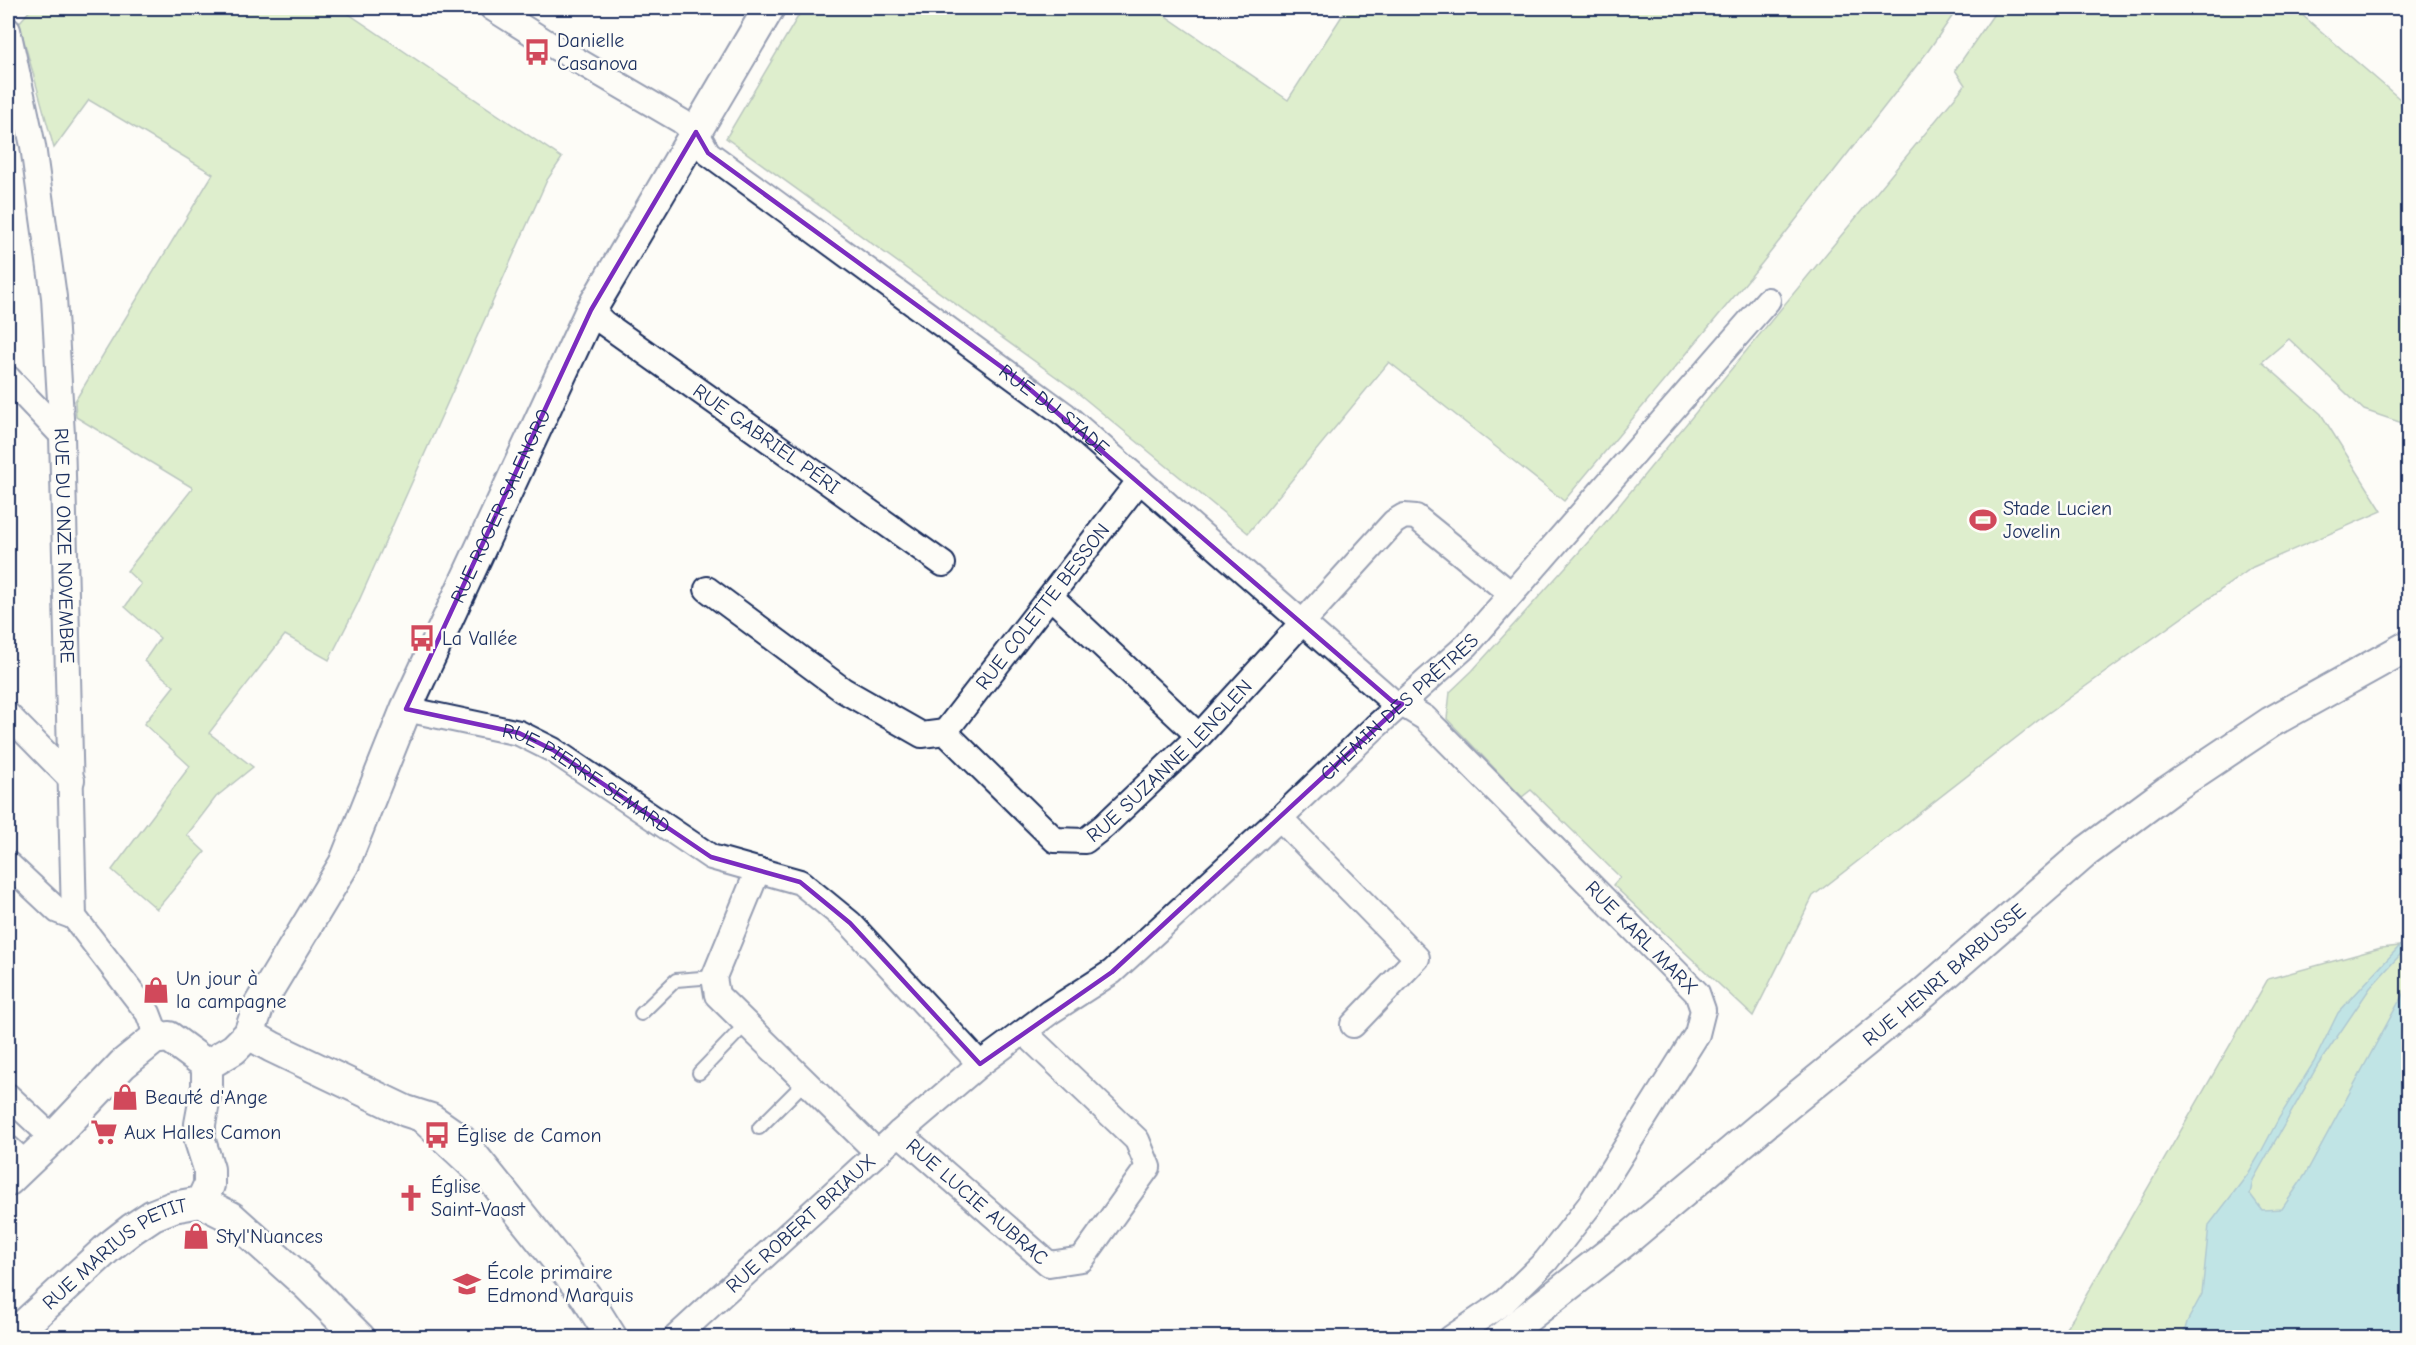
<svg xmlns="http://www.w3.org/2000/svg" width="2416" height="1345" viewBox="0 0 2416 1345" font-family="'Comic Neue',sans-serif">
	<rect width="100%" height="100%" fill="#fdfcf7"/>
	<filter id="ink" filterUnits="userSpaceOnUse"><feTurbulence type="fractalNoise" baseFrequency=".0167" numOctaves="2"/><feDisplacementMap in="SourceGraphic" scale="12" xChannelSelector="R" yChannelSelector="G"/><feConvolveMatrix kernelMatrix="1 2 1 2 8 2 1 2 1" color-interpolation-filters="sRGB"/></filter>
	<g filter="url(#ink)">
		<path fill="#b8de99" stroke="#6a867c" stroke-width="1.5" d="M32,8h308l222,150 -15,22 -189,423 -29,57 -44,-25 -76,98 44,34 -37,30 -29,38 18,17 -48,57 -45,-39 78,-104 -46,-42 30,-38 -30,-25 16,-23 -35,-31 16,-23 -14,-13 66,-83 -117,-71 -1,-16 138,-227 -124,-74 -35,48 -35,-125z
			M803,8h351l134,92 59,-92h611l-30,43 -166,212 -198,238 -175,-139 -141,171 -175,-144 -347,-251z
			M1998,8h296l114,98v319l-44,-15 -75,-71 -27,23 59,52 61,97 -129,56 -209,149 -231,180 -60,120 -140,-131 7,-8 -89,-87 -9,7 -75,-78 3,-27 22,-21 127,-141 366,-445 -10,-15z
			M2408,945v392l-349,1 14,-20 195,-339 113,-31z"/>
		<path fill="#77c8cf" stroke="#528ba2" stroke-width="1.5" d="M2408,937v9l-38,42 -52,77 -65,115 -3,14 12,16 20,-1 23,-34 103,-190v352h-225l4,-15 15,-28 7,-69 39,-51 13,-22 18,-34 35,-56 24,-49z"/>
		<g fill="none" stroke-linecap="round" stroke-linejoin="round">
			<defs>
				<path id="service" d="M641,1014l35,-34 38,-3
					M699,1073l47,-49
					M417,1124l62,58
					M759,1128l46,-46"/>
				<g id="minor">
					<path id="s1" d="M492,8l54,34 135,79 15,11 12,21 357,262 327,286 10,3 23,14 272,275 6,17 -6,24 -108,172 -43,55 -42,41 -53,36"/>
					<path id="s2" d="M8,30l25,116 21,151 8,138 12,482 74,96 5,13 1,13"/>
					<path id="s3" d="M591,310l13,13 339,241"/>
					<path d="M8,378l54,57"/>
					<path id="s4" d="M707,589l136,101 79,45 23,-3 110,108 30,1 19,-15 95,-90 195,-214 10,-6 12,1 95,77"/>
					<path d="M1051,597l148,139"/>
					<path id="s5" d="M406,709l113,24 34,17 158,107 89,25 50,41 130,141"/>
					<path d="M8,715l64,65"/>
					<path id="s6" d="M945,732l195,-252"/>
					<path d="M1280,818l137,140 -64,67"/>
					<path d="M8,864l50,47 16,6"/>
					<path d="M758,870l-44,107 3,18 161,158"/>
					<path d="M8,1096l45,42"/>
					<path id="s7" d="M899,1133l150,131 33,-5 66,-92 -11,-27 -112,-107"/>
					<path d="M8,1148l18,16"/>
					<path id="s8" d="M675,1338l224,-205 81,-69 70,-52 62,-40 168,-154 95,-91 92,-82 301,-345"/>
				</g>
				<g id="tertiary">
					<path d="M249,1034l23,13 134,64 25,8 30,21 124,155 27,43"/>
					<path id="s9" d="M207,1065l27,-16 15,-15 10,-29 85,-141 62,-155 185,-399 178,-302"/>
					<path d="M8,1181l45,-43 70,-74 31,-25 15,-2 38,28"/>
					<path d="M201,1202l30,15 75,67 54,54"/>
					<path d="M201,1202l8,-17v-16l-9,-28v-17l7,-38v-21"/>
					<path id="s10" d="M10,1338l99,-91 23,-18 21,-14 20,-8 28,-5"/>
					<path id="s11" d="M1501,1338l129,-101 157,-132 129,-105 171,-149 81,-60 103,-69 137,-76"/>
				</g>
			</defs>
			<use href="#service" stroke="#1b2f5e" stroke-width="16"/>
			<use href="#minor" stroke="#1b2f5e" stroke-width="28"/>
			<use href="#tertiary" stroke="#1b2f5e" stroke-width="34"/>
			<use href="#service" stroke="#fdfcf7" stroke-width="12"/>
			<use href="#minor" stroke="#fdfcf7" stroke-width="24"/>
			<use href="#tertiary" stroke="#fdfcf7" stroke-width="30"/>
		</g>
	</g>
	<path d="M0 0H2416V1345H0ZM696,132l12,21 310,226 374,322 10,3 -290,268 -132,92 -130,-141 -50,-41 -89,-25 -158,-107 -34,-17 -113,-24 185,-399z" fill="#fdfcf7" fill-opacity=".55" fill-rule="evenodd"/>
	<path fill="none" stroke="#7b2cbf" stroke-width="4.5" stroke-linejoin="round" d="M696,132l12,21 310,226 374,322 10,3 -290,268 -132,92 -130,-141 -50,-41 -89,-25 -158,-107 -34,-17 -113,-24 185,-399z"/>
	<defs>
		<symbol id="bus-bare" viewBox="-9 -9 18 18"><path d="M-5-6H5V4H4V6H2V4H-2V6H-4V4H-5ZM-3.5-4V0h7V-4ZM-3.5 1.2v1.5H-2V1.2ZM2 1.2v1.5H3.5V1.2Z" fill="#d1495b" stroke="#fdfcf7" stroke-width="2.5" paint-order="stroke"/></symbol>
		<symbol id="stadium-bare" viewBox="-9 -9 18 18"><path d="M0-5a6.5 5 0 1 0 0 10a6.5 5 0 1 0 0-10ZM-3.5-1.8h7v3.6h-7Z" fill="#d1495b" stroke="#fdfcf7" stroke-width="2.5" paint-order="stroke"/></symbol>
		<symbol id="shop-bare" viewBox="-9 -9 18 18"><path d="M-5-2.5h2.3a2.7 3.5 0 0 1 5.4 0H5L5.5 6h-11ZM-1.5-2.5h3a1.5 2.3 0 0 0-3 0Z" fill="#d1495b" stroke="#fdfcf7" stroke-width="2.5" paint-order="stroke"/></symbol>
		<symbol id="supermarket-bare" viewBox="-9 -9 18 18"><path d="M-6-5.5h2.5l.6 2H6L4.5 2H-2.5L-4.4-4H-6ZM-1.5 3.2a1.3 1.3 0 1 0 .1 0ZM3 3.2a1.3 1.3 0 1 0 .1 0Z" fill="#d1495b" stroke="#fdfcf7" stroke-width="2.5" paint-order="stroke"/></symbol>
		<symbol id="church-bare" viewBox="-9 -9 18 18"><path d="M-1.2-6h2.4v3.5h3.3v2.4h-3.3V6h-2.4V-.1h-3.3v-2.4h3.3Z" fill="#d1495b" stroke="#fdfcf7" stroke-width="2.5" paint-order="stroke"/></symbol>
		<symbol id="school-bare" viewBox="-9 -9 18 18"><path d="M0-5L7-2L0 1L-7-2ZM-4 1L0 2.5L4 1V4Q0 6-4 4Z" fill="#d1495b" stroke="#fdfcf7" stroke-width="2.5" paint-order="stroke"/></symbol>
	</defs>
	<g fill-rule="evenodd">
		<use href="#bus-bare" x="518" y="33" width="38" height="38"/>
		<use href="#stadium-bare" x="1964" y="501" width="38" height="38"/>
		<use href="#bus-bare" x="403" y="619" width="38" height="38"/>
		<use href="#shop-bare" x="137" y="971" width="38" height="38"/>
		<use href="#shop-bare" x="106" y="1078" width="38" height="38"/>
		<use href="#supermarket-bare" x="85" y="1113" width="38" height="38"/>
		<use href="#bus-bare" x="418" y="1116" width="38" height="38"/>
		<use href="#church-bare" x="392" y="1179" width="38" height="38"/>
		<use href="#shop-bare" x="177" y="1217" width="38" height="38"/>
		<use href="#school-bare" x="448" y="1265" width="38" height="38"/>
	</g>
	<g text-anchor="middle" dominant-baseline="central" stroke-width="5" stroke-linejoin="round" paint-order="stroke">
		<g font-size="20" fill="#1b2f5e" stroke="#fdfcf7" text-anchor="start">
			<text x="557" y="40">Danielle<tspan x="557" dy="23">Casanova</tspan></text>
			<text x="2003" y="508">Stade Lucien<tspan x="2003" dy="23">Jovelin</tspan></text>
			<text x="442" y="638">La Vallée</text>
			<text x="176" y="978">Un jour à<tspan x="176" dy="23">la campagne</tspan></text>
			<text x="145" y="1097">Beauté d'Ange</text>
			<text x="124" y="1132">Aux Halles Camon</text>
			<text x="457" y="1135">Église de Camon</text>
			<text x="431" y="1186">Église<tspan x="431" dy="23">Saint-Vaast</tspan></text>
			<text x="216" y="1236">Styl'Nuances</text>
			<text x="487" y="1272">École primaire<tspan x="487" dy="23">Edmond Marquis</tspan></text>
		</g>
		<g font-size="20" fill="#1b2f5e" stroke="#fdfcf7">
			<text stroke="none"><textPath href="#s1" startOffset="694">RUE DU STADE</textPath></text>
			<text stroke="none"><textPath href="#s3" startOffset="218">RUE GABRIEL PÉRI</textPath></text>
			<text stroke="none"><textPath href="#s9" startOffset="639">RUE ROGER SALENGRO</textPath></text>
			<text stroke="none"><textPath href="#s2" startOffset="520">RUE DU ONZE NOVEMBRE</textPath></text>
			<text stroke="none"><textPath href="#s6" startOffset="159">RUE COLETTE BESSON</textPath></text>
			<text stroke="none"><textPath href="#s8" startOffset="962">CHEMIN DES PRÊTRES</textPath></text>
			<text stroke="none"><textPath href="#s4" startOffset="584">RUE SUZANNE LENGLEN</textPath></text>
			<text stroke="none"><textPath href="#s5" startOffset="196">RUE PIERRE SEMARD</textPath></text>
			<text stroke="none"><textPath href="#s1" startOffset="1486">RUE KARL MARX</textPath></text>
			<text stroke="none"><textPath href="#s11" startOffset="573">RUE HENRI BARBUSSE</textPath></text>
			<text stroke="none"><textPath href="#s7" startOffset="104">RUE LUCIE AUBRAC</textPath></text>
			<text stroke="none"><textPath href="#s8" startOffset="170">RUE ROBERT BRIAUX</textPath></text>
			<text stroke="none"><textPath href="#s10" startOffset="136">RUE MARIUS PETIT</textPath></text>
		</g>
	</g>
	<rect width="2416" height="1345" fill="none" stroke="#fdfcf7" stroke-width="30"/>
	<rect x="15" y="15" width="2386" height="1315" fill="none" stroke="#1b2f5e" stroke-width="2" filter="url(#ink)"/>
</svg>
